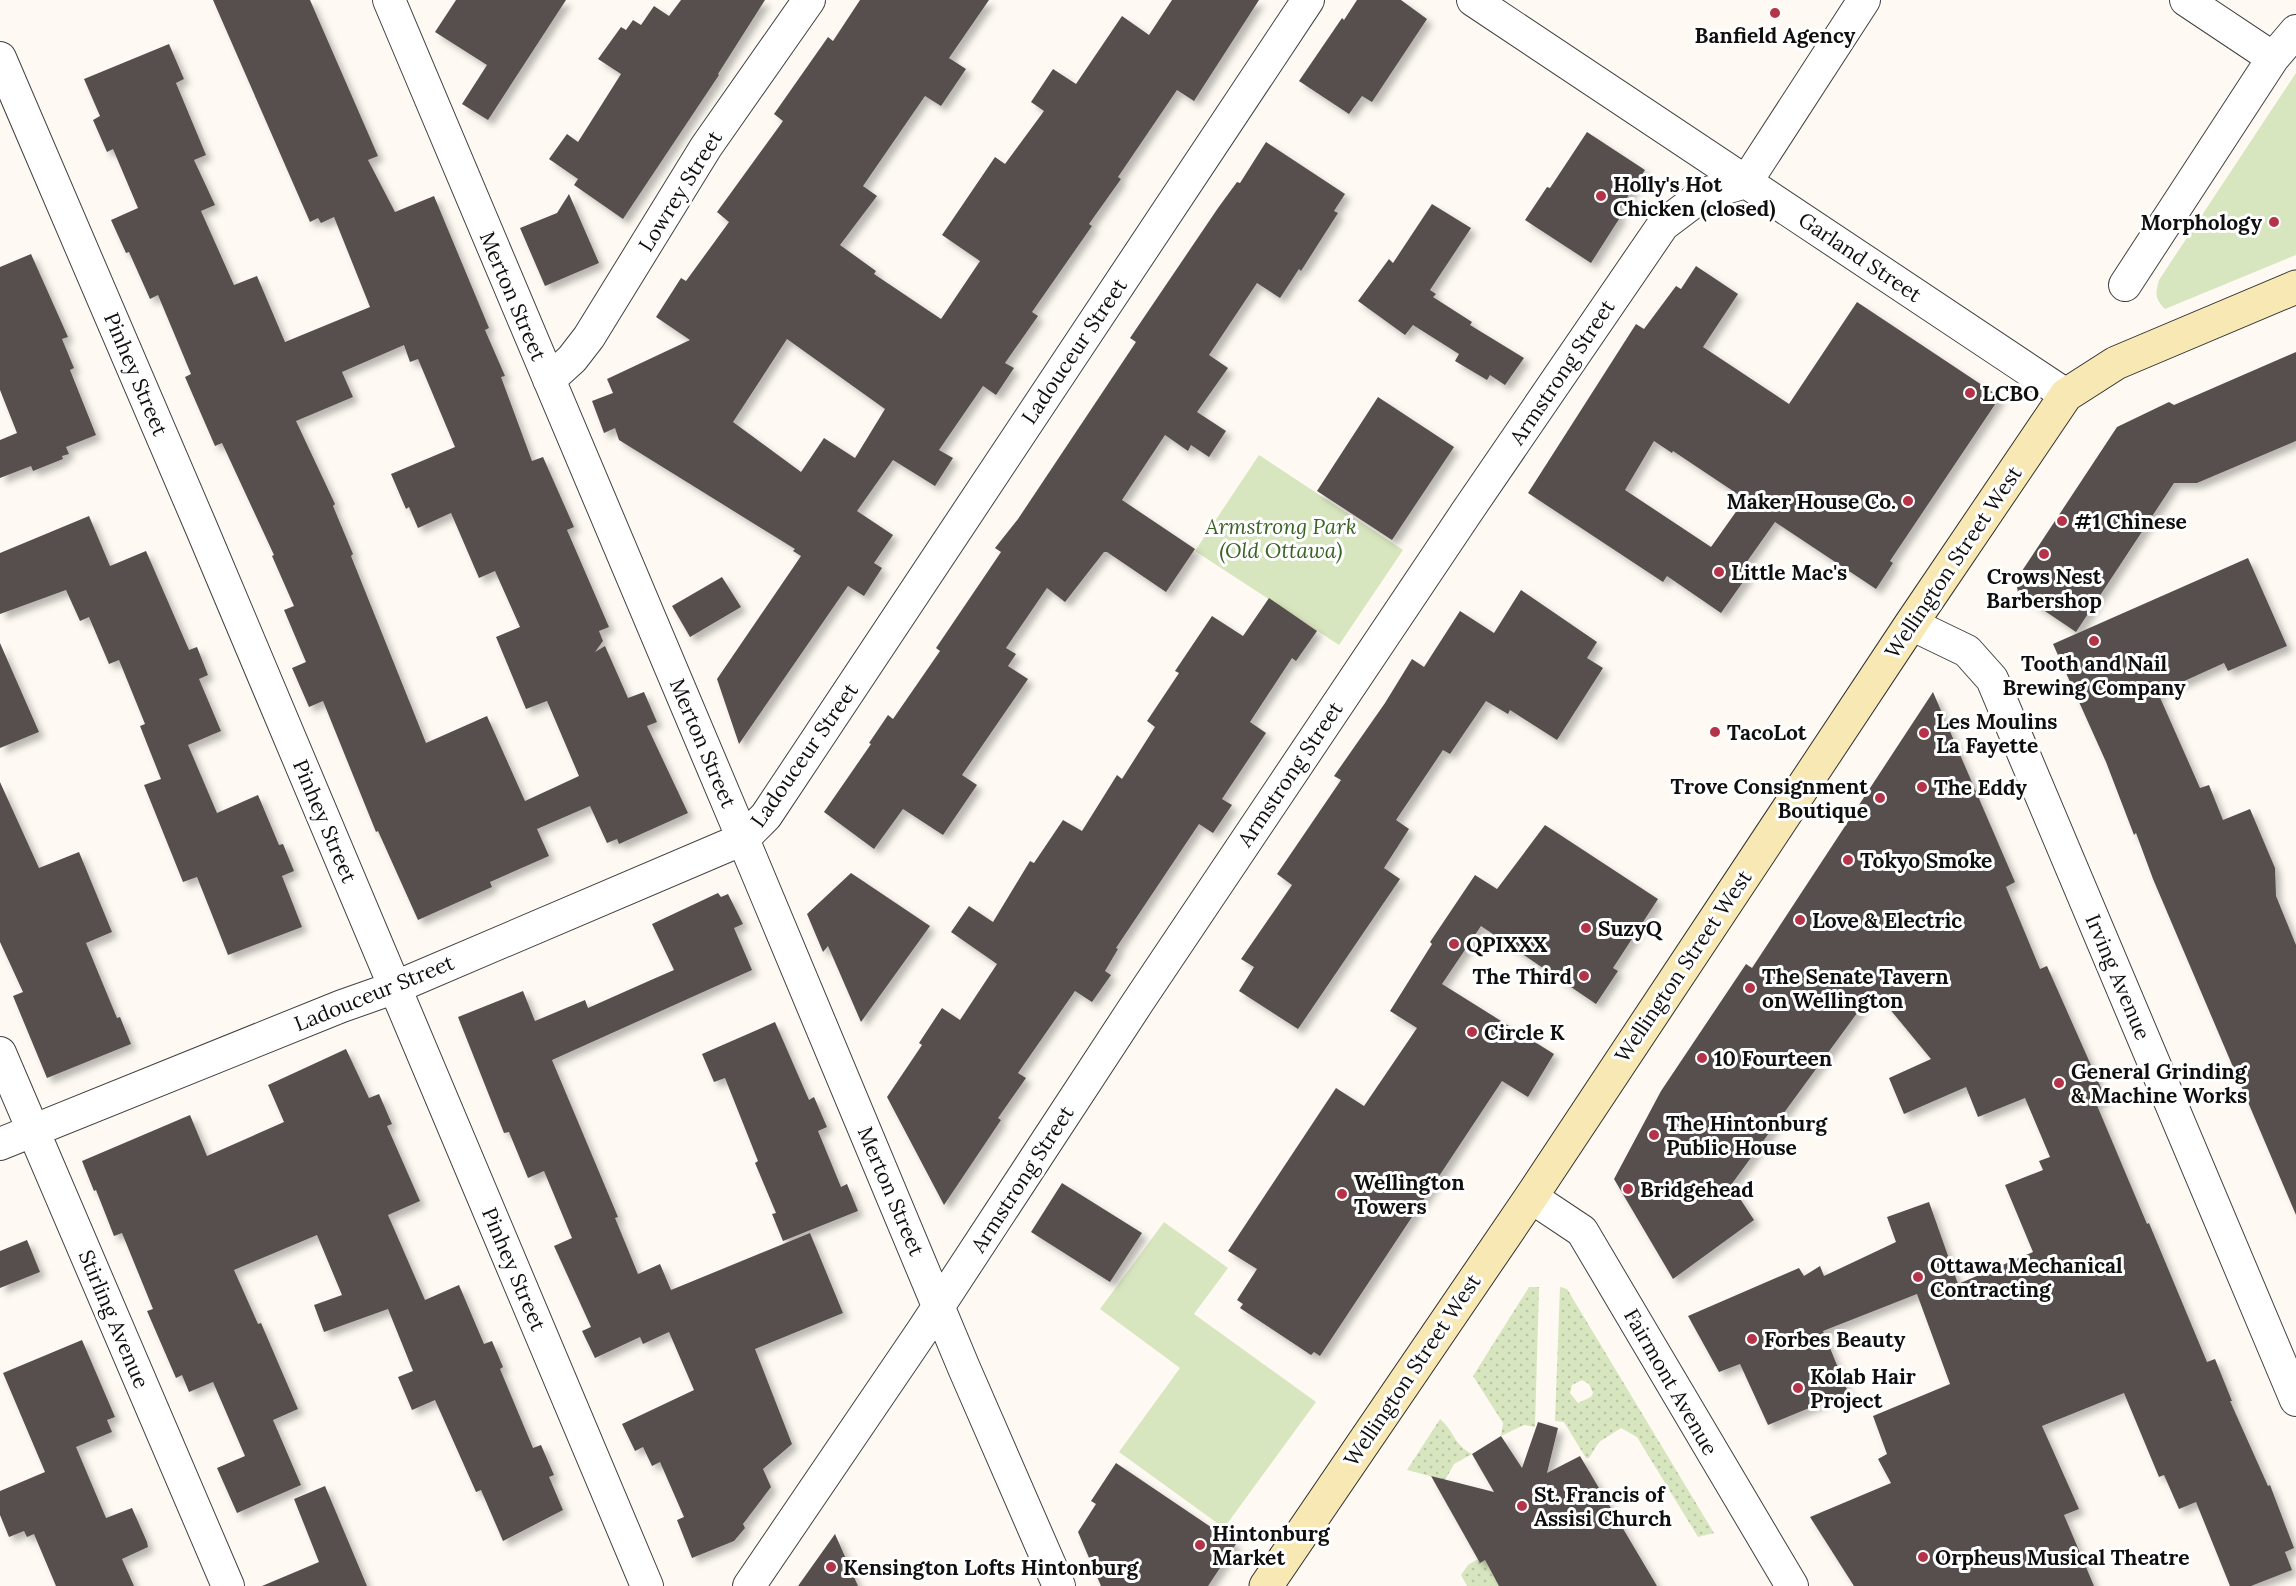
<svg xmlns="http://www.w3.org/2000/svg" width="2296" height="1586" viewBox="0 0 2296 1586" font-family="Lora,serif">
	<defs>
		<pattern id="grass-dots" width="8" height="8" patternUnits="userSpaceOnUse" patternTransform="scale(1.5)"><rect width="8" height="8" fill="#d8e6bf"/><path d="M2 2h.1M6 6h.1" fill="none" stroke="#b8c4a3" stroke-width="1.8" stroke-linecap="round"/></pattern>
		<filter id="shadow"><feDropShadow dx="5.5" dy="5.5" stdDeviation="3" flood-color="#0004"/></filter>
	</defs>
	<rect width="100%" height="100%" fill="#fefaf3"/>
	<path fill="url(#grass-dots)" fill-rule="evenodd" d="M1529,1287h10l-4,140 -11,-2 -23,11 2,-13 -30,-47z
		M1560,1287l7,2 147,244 -16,4 -61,-100 -16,-9 -22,14 -10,16h-3l-22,-36 -9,-1zM1582,1380l7,4 4,9 -2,4 -13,6 -8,-10 2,-8z
		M1440,1419c16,14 12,24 32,35l-18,10 -9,16 -38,-10z
		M1478,1559l2,3 5,-2 14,26h-32l-6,-11 7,-10z"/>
	<path fill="#d8e6bf" d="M2296,73v182l-131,54c-10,-10 -10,-15 -6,-29z
		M1259,455l144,95 -64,95 -144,-94z
		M1164,1222l64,46 -34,46 122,88 -92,126 -105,-76 61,-84 -80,-59z"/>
	<path fill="#574f4d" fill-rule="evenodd" filter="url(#shadow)" d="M213,0h97l68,156 -10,4 27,52 39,-16 55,132 -4,2 20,46 -4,1 31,84 11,-4 31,70 -7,3 42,97 -10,4 4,10 -8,11 10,-6 23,52 16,-6 13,30 -10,4 41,87 -69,31 -2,-5 -10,4 -17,-37 -53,23 12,27 -59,26 2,5 -74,33 -40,-89 -2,1 -53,-131 -14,6 -17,-39 14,-6 -22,-52 10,-4 -22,-50 2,-1 -52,-112 -7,3 -30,-69 6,-3 -33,-79 -8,4 -21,-47 -3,1 -15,-33 27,-12 -25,-59 -6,3 -14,-32 7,-4 -16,-37 85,-35 15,35 -8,4 30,72 -12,5 21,45 -14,6 33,74 23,-9 28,66 85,-35 -36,-90 -13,6 -3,-5 -8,4zM404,345l6,17 8,-3 37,88 -64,27 15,35 3,-2 9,21 33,-15 28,65 16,-7 25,56 -24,10 30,72 21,-8 32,75 -54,25 -38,-85 -61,27 -75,-187 2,-2 -20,-48 2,-2 -39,-83 57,-24 -11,-25z
		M456,0h110l-78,120 -26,-16 25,-39 -52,-33z
		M681,0h84l-47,74 1,1 -96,144 -49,-34 4,-6 -29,-20 18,-25 11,8 43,-68 -23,-15 23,-32 5,3 7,-10 8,5 13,-19 15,10z
		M860,0h129l-40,58 17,11 -25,37 -16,-10 -62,90 14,10 -37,49 36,26 -2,3 67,45 39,-58 -38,-26 53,-78 10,7 39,-53 -13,-9 22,-33 23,15 46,-68 27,19 23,-35h87l-65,101 -17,-11 -59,87 3,2 -32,45 3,2 -60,86 6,4 -33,47 9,5 -18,27 -13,-9 -44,64 14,8 -18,28 -42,-26 -36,51 36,24 -19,28 8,5 -18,28 -16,-10 -109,158 -22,-65 84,-123 -8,-5 2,-2 -176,-109 -4,-12 -11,5 -12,-32 21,-8 -6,-14 83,-39 -34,-23 25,-39 5,3 43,-59 -12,-10 66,-91 -9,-7 54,-77 5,4zM787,339l98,70 -30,49 -31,-20 -23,34 -68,-50z
		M1357,0h44l26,19 -55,83 -10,-6 -13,18 -50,-33 43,-63 2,2z
		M1587,132l58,38 -28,43 4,3 -30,47 -66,-43 22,-33 3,1z
		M1266,142l79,52 -11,17 4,2 -37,58 -2,-2 -19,29 -23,-15 -48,72 19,13 -31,44 29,19 -17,26 -18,-12 -3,6 -23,-16 -43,65 73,49 -29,43 -59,-40h-3l-39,50 -18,-14 -41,60 10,6 -8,12 20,13 -66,96 15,10 -34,50 -40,-26 -29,40 -50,-37 47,-68 -2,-1 19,-28 5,4 47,-68 -4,-3 65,-96 -6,-4 23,-29 118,-177 -6,-4 88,-130 19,-26 3,1z
		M569,194l30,69 -54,23 -25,-58 37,-15z
		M1432,204l39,24 -41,62 6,4 -3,3 39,25 -2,3 54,33 -19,27 -15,-10 -3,5 -32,-19 4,-7 -46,-29 -8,10 -47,-34 31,-42 4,4z
		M31,254l37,83 -6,2 12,29 -4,2 26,65 -30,12 3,7 -7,2 1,3 -30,12 -2,-5 -31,12v-38l17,-7 -17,-43v-123z
		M1696,266l42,28 -35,53 86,57 68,-102 143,95 -110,164 3,2 -17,26 -101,-67 -34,48 7,5 -27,38 -54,-37 -4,6 -135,-89 108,-169 8,5 32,-43 5,3zM1654,441l18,12 1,-2 72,48 -34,48 -86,-57z
		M2296,352v89l-99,42h-23l-98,149 -58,-39 -2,-13 101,-153 52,-25 5,3z
		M1378,397l76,50 -62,93 -75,-49z
		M89,516l21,50 36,-15 43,99 8,-3 11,28 -9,4 22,52 -33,14 29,68 41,-18 21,50 4,-1 11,27 -12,5 20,51 -74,28 -31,-78 -14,5 -39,-97 17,-6 -21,-53 5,-2 -26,-64 -10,4 -20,-47 -9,4 -14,-31 -66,24v-61z
		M2248,558l39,88 -59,25 -4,-8 -66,30 42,95 9,-3 14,35 27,-11 25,59 1,28 20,49v270l-143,-336 -17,-46 -2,2 -28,-73 -53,-118z
		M722,577l19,30 -51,30 -18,-31z
		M1521,590l76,52 -10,16 16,10 -46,72 -47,-30 -2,4 -22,-13 -36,53 -7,-4 -47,70 13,9 -25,39 16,11 -102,150 -59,-38 15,-24 -13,-8 51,-74 -15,-11 64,-94 -7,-4 51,-73 27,-44 12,8 36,-56 34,22z
		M1269,598l48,33 -21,30 -4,-3 -42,64 16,11 -44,66 10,6 -19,28 -14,-9 -83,124 2,1 -13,22 6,4 -19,27 -17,-11 -57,82 8,5 -28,40 3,2 -57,85 -57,-108 35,-52 -3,-2 23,-35 18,12 37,-56 -46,-32 18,-26 24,16 37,-61 4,2 29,-43 19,11 35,-56 5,4 33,-52 -8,-6 32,-48 -4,-2 37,-55 31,20z
		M0,643l39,89 -39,16z
		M1933,692l82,190 -9,5 34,82 7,-3 59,133 -10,4 51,121 2,-1 58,139 8,-3 17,42h-2l38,85 2,-1 24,63 -9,4 7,18 -41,16h-21l-34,-84 -17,7 -15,-34 -5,2 -35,-84 -82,33 37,83 -15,6 30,71h-240l-44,-69 81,-34 -13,-24 9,-5 -14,-38 77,-32 -33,-90 -94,37 25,61 -80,33 -28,-61 -21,8 -31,-56 111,-48 5,8 16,-10 4,10 72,-34 -9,-25 42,-15 29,82 75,-32 -28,-67 38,-15 -4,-9 11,-4 -25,-59 -47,19 -12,-30 -62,27 -15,-36 42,-19 -57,-69 -143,195 23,35 -81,59 -59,-100 47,-88 85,-127 6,4z
		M0,782l39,86 40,-16 33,80 -26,11 31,75 3,-1 11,27 -84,34 -34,-82 10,-4 -23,-50z
		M1545,825l113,74 -45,69 5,3 -22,33 -115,-78 -39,58 112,70 -26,43 -26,-16 -182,275 -6,-4 -3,3 -71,-47 3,-4 -6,-4 20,-31 -29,-18 108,-163 28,18 53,-78 -27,-17 42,-67 -2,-2 45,-67 22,14z
		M851,873l79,53 -69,96 -33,-76 -5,6 -16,-38z
		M718,893l3,4 7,-3 15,30 -9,4 18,42 -200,90 66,157 -3,1 23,56 22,-10 11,26 139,-57 33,80 -88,36 37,95 -29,25 8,18 -28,37 2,4 -11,13 -42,17 -15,-38 7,-3 -24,-55 -8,4 -9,-19 -8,4 -13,-27 72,-34 -25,-58 -26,12 -3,-7 -45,21 -13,-27 9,-4 -37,-81 18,-8 -28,-67 -16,7 -19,-46 -5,1 -46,-116 65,-26 12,30 50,-21 3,8 63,-28 23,-10 -22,-46z
		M775,1022l34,78 5,-3 13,30 -9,4 23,56 6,-3 11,27 -75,30 -11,-27 4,-1 -21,-50 3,-2 -33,-83 -11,4 -12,-28z
		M346,1049l23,49 10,-4 13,30 -5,2 33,75 -32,14 37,85 34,-15 25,59 8,-3 11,26 -3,2 33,79 8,-3 13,30 -5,2 14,33 -60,31 -22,-51 -5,2 -41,-92 -23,10 -14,-33 15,-6 -25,-62 -64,23 -10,-27 28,-10 -25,-60 -83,35 24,54 3,-1 37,86 -25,11 28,65 -64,28 -20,-45 28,-12 -32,-74 -24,10 -7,-17 -6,3 -29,-67 6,-2 -31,-76 -8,3 -18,-46 -2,1 -12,-30 108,-46 17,41 77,-34 -16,-37z
		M1062,1183l80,50 -32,49 -79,-50z
		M27,1240l13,32 -40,16v-37z
		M82,1340l33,77 -8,3 5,12 -36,15 30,71 26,-10 15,34 1,5 -26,12 12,27h-78l-22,-52 -7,3 -3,-6 -15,6 -9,-22v-24l45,-19 -42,-99z
		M1538,1422l20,6 -11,45 33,-17 77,130h-158l-14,-26 -5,3 -49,-87 63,16 -22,-38 29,-18 21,32z
		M1116,1463l120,81 -28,42h-107l-23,-54 18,-28 -5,-3z
		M325,1486l42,100h-105l57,-24 -25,-63z
		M835,1534l23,52h-60z"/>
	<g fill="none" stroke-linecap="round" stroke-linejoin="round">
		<defs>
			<path id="street" d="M389,0l354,839 221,529 95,218
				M1473,0l593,395
				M2186,0l87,58
				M0,58l201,469 446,1059
				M2125,285l148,-227 23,-27
				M549,380l23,-21 17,-22 117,-190 103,-147
				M1911,624l56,27 25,28 304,721
				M0,1053l228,533
				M0,1144l342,-138 54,-19 347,-148 23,-23 542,-816
				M1531,1197l51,34 210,355
				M749,1586l174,-256 215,-328 328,-489 197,-288 41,-31 42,-12 118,-182"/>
			<path id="secondary" d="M1266,1586l265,-389 380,-573 155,-229 50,-32 180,-76"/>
		</defs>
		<use href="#street" stroke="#424242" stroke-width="34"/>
		<use href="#secondary" stroke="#313131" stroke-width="35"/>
		<use href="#street" stroke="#fff" stroke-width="32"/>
		<use href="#secondary" stroke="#f8e8b4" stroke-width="33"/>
	</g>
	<g fill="#b43349" stroke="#fff" stroke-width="2">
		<circle cx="1775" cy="13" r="6"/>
		<circle cx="1601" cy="196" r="6"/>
		<circle cx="2274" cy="222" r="6"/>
		<circle cx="1970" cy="393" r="6"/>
		<circle cx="1908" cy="501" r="6"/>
		<circle cx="2062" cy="521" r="6"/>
		<circle cx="2044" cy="554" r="6"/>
		<circle cx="1719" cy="572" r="6"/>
		<circle cx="2094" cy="641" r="6"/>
		<circle cx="1715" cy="732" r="6"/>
		<circle cx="1924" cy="733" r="6"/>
		<circle cx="1922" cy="787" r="6"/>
		<circle cx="1880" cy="798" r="6"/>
		<circle cx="1848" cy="860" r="6"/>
		<circle cx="1800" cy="920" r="6"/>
		<circle cx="1586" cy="928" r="6"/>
		<circle cx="1454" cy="944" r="6"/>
		<circle cx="1584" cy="976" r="6"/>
		<circle cx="1750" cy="988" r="6"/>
		<circle cx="1472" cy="1032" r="6"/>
		<circle cx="1702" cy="1058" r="6"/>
		<circle cx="2059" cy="1083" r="6"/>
		<circle cx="1654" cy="1135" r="6"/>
		<circle cx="1628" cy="1189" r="6"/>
		<circle cx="1342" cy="1194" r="6"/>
		<circle cx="1918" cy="1277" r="6"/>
		<circle cx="1752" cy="1339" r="6"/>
		<circle cx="1798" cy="1388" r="6"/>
		<circle cx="1522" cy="1506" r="6"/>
		<circle cx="1200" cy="1545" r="6"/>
		<circle cx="1923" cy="1557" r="6"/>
		<circle cx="831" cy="1567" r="6"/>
	</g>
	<g text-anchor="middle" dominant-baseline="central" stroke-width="6" stroke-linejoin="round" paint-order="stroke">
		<g font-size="21" font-weight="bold" fill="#0f0f0f" stroke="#fff" text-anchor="start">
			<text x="1775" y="35" text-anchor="middle">Banfield Agency</text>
			<text x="1613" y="184">Holly's Hot<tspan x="1613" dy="24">Chicken (closed)</tspan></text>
			<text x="2262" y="222" text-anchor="end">Morphology</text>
			<text x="1982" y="393">LCBO</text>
			<text x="1896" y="501" text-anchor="end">Maker House Co.</text>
			<text x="2074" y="521">#1 Chinese</text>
			<text x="1731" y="572">Little Mac's</text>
			<text x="2044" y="576" text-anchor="middle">Crows Nest<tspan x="2044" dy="24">Barbershop</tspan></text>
			<text x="2094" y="663" text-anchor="middle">Tooth and Nail<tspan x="2094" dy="24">Brewing Company</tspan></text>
			<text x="1936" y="721">Les Moulins<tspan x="1936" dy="24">La Fayette</tspan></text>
			<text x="1727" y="732">TacoLot</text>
			<text x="1868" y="786" text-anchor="end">Trove Consignment<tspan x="1868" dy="24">Boutique</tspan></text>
			<text x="1934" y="787">The Eddy</text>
			<text x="1860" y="860">Tokyo Smoke</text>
			<text x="1812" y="920">Love &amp; Electric</text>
			<text x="1598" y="928">SuzyQ</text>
			<text x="1466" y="944">QPIXXX</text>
			<text x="1572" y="976" text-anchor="end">The Third</text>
			<text x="1762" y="976">The Senate Tavern<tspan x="1762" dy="24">on Wellington</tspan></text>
			<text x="1484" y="1032">Circle K</text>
			<text x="1714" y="1058">10 Fourteen</text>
			<text x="2071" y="1071">General Grinding<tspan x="2071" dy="24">&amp; Machine Works</tspan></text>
			<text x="1666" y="1123">The Hintonburg<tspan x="1666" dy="24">Public House</tspan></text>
			<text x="1354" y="1182">Wellington<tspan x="1354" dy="24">Towers</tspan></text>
			<text x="1640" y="1189">Bridgehead</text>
			<text x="1930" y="1265">Ottawa Mechanical<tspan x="1930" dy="24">Contracting</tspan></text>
			<text x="1764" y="1339">Forbes Beauty</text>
			<text x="1810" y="1376">Kolab Hair<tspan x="1810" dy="24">Project</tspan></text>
			<text x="1534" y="1494">St. Francis of<tspan x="1534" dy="24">Assisi Church</tspan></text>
			<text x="1212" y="1533">Hintonburg<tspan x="1212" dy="24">Market</tspan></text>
			<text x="1935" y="1557">Orpheus Musical Theatre</text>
			<text x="843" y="1567">Kensington Lofts Hintonburg</text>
		</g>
		<g font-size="21" fill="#0f0f0f" stroke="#fff">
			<text transform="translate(680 191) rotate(-58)">Lowrey Street</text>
			<text transform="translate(1860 257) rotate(34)">Garland Street</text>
			<text transform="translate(513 296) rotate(67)">Merton Street</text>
			<text transform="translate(1074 351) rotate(-56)">Ladouceur Street</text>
			<text transform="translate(1562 372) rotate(-56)">Armstrong Street</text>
			<text transform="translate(136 374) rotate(67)">Pinhey Street</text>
			<text transform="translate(1953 562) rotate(-56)">Wellington Street West</text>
			<text transform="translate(703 743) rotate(67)">Merton Street</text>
			<text transform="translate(804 755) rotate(-55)">Ladouceur Street</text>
			<text transform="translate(1290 774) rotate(-56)">Armstrong Street</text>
			<text transform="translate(325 821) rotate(67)">Pinhey Street</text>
			<text transform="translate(1683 966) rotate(-56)">Wellington Street West</text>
			<text transform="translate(2118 977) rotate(67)">Irving Avenue</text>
			<text transform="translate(374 993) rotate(-22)">Ladouceur Street</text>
			<text transform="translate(1022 1179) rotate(-57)">Armstrong Street</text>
			<text transform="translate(891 1191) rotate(67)">Merton Street</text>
			<text transform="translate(514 1269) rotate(67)">Pinhey Street</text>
			<text transform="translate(114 1319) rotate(67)">Stirling Avenue</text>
			<text transform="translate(1412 1370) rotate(-56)">Wellington Street West</text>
			<text transform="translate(1671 1382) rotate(60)">Fairmont Avenue</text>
		</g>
		<g font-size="21" font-style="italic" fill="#396225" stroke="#fff">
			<text x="1281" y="526">Armstrong Park<tspan x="1281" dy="24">(Old Ottawa)</tspan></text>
		</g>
	</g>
</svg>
